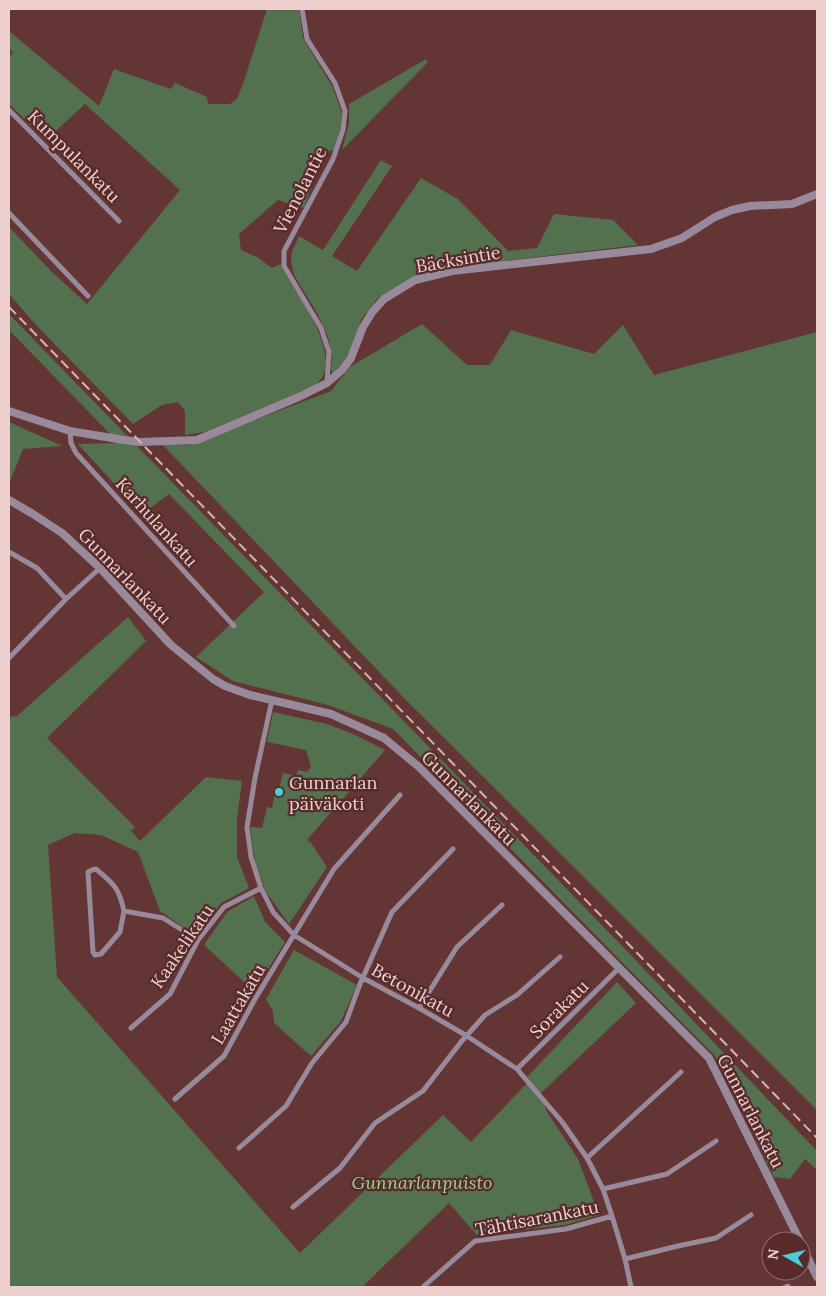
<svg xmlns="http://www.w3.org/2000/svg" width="826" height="1296" viewBox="0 0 826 1296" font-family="Lora,serif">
	<rect width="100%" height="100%" fill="#633535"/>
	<path fill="#53714f" d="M267,9h32l4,29 30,50 9,25 -2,18 -6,19 -24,5 -2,13 6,12 -10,28 -26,-8 -39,34 2,16 16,7 15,11 9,-4 2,6c15,26 51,72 41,103 -1,5 -6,9 -9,13l-110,46 -20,3v-24l-7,-9 -16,3 -29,19 -96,-98 -28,-32v-67l42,44 36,33 93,-114 -95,-86 -39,36 -37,-36v-47l4,-4 -4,-5v-17l90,75 15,-37 57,20 4,-6 32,14 1,7h22l7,-5 6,-15z
		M426,59l2,3 -86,88 7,-27v-19z
		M381,160l11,6 -60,90 25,15 64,-93 37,21 50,52 29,-3 17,-34 59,6 25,25 -127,15 -99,18 -35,21 -16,21 -10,31 -18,23 -2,-4 1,-13 -4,-20 -11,-24 -23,-38 -3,-14 1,-9 7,-16 24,14z
		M9,314l616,635 192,202v19l-12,-11 -15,20 -16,-2 -59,-121 -99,-100 -223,-227 -65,-24 -95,-24 -37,-24 68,-65 -95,-98 -27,20 -64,-70 41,-1 -110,-113z
		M422,324l45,41h23l21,-35 83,24 29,-29 31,50 163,-43v778l-415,-414 -240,-252 27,1 142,-54 19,-24z
		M9,422l53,24 -39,3 -14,35z
		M128,617l18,24 -99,97 88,89 -4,4 9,10 66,-64 36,4 -5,37v39l12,31 -28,15 -25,33 -36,-25 -22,-59 -37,-17 -26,-2 -27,12 9,132 243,276 143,-138 28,27 59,-62 -3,-3 90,-95 19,21 -95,90 -2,-2 8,21 31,47 21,56 -34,10 -88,10 -28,-32 -87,84h-353v-570l8,-1z
		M273,712l54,12 26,10 32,16 -78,90 4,3 16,24 -38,57 -23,-32 -11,-30 -5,-35 12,1 5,-21 5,1 4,-19h3l4,-16 13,3 2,-6 9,2 4,-5 -5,-17 -39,-8z
		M254,896l11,26 20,20 -31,49 -50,-46 23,-33z
		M294,950l63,35 -16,36 -30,35 -37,-33 -1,-12 -7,-12z"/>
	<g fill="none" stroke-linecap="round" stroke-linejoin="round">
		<path stroke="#998a9b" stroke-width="5" d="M302,9l5,30 28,44 10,28 -2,19 -10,29 -49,92v15l37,62 8,24 -2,30
			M9,110l110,111
			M9,213l79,83
			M70,431l1,12 5,10 158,173
			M9,552l28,16 29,31
			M9,658l57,-59 34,-31
			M272,700l-17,78 -8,49 4,30 10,31 12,24 21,23 69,43 56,30 48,28 50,33 46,54 24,35 16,31 9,27 13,43 6,28
			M124,911c-5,-23 -10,-27 -28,-42l-4,1 -4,2 5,80 2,3 6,-1 19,-22 4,-21 39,7 35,22
			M419,1008l38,-61 45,-42
			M131,1028l39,-34 28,-54 26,-33 37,-19
			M517,1069l102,-101
			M175,1099l49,-43 31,-57 79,-130 66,-74
			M239,1148l47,-42 26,-43 34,-41 14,-38 32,-72 61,-63
			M587,1158l94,-86
			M603,1189l64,-15 49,-33
			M293,1207l47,-39 35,-45 48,-32 38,-49 24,-27 32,-20 43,-38
			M625,1259l53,-13 38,-8 35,-23
			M423,1287l52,-46 91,-12 46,-13
			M785,1287l3,-1"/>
		<path stroke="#998a9b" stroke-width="8" d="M9,411l61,20 54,9 16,2 57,-2 104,-44 26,-13 15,-13 9,-12 12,-31 10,-16 11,-12 31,-19 37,-9 199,-22 31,-11 33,-21 17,-7 18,-4 42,-2 25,-10
			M9,500l24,14 29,19 38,35 71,77 42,34 12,7 25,9 81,19 53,24 35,29 290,291 91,183
			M801,1244l16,33"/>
		<path stroke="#d4b4b2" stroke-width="2" stroke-dasharray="10 5" stroke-linecap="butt" d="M9,307l808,831"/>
	</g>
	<circle fill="#51ccd4" stroke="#582b2b" stroke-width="2" cx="279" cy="792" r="5"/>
	<g text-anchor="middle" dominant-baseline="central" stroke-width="4.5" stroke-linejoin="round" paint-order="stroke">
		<g font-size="18" fill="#edd0ce" stroke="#582b2b">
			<text transform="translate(74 156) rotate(45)">Kumpulankatu</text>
			<text transform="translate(300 190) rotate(-63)">Vienolantie</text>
			<text transform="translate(458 259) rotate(-10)">Bäcksintie</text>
			<text transform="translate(157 522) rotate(48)">Karhulankatu</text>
			<text transform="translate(125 576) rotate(46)">Gunnarlankatu</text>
			<text transform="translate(469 798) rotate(45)">Gunnarlankatu</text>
			<text transform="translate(182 946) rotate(-56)">Kaakelikatu</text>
			<text transform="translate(413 990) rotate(29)">Betonikatu</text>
			<text transform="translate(238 1004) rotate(-60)">Laattakatu</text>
			<text transform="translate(559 1009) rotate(-45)">Sorakatu</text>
			<text transform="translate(751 1111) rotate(63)">Gunnarlankatu</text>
			<text transform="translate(537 1218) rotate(-11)">Tähtisarankatu</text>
		</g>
		<g font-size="18" fill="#edd0ce" stroke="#582b2b" text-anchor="start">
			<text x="289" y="782">Gunnarlan<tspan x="289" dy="21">päiväkoti</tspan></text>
		</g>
		<g font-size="18" font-style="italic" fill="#98d48e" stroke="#582b2b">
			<text x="422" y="1182">Gunnarlanpuisto</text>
		</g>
	</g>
	<rect width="826" height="1296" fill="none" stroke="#edd0ce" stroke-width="20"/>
	<g transform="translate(786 1256) rotate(278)"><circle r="24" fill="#582b2b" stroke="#946d6c"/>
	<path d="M0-4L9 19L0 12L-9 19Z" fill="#51ccd4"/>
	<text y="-8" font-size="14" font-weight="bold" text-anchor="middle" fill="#edd0ce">N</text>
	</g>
</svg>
